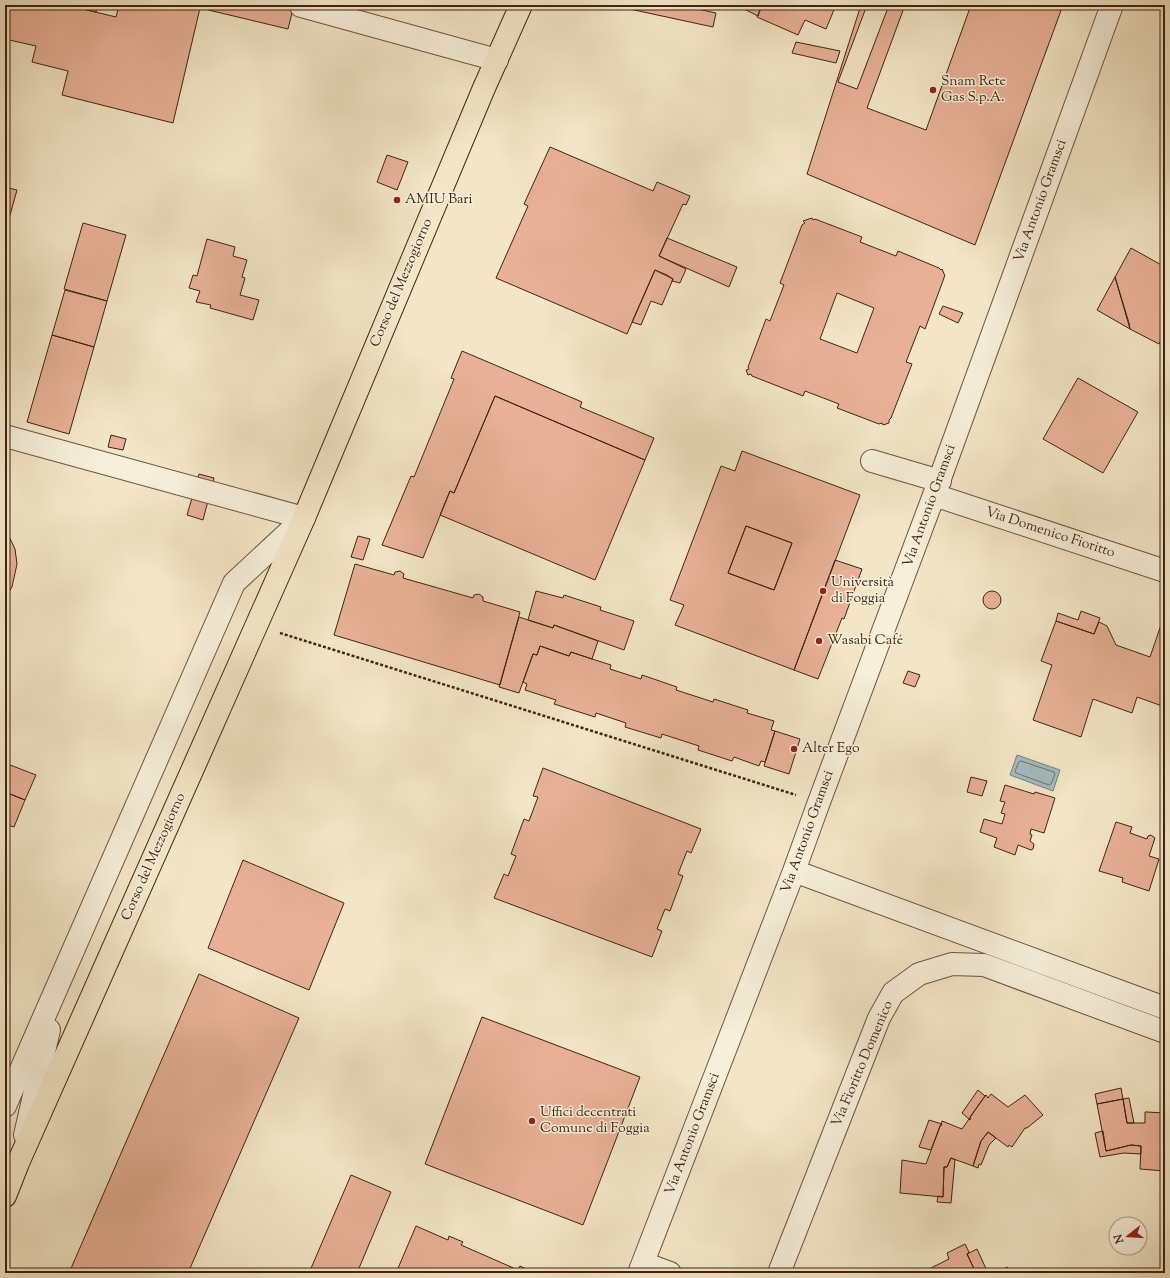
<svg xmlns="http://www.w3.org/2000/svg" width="1170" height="1278" viewBox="0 0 1170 1278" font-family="'Sorts Mill Goudy',serif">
	<rect width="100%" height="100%" fill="#f3e6c6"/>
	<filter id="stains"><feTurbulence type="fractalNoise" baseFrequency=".005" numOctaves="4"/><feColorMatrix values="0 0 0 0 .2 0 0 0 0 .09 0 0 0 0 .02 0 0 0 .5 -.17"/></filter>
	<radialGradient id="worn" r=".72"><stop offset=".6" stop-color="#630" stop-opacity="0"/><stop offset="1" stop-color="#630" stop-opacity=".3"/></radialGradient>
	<path fill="#a2bcc1" stroke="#7b7f7a" d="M1017,755l43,15 -7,21 -43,-16z"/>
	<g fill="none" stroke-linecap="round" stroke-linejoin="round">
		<path stroke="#727068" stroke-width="1" d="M1021,761l33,11 1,2 -4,10 -2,1 -33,-12 -1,-2 4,-9z"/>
	</g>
	<path fill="#e8b197" stroke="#412310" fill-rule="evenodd" d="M5,5h61l50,12 3,-12h175l-6,24 -88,-21 -27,115 -111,-28 6,-24 -36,-9 4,-16 -31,-7z
		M66,5h32l-2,7z
		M611,5h68l37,8 -3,14z
		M743,5h19l-4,11 -16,-8z
		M762,5h74l-10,24 -21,-9 -7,15 -41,-18z
		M861,5h202l-88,240 -168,-71z
		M867,5h22l-32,84 -19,-7z
		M905,5h66l-45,125 -59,-22z
		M796,42l44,9 -4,12 -44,-10z
		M550,147l103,44 4,-9 33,14 -4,9 -3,-1 -24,52 27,13 -6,14 -8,-2 1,-2 -6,-4 -12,-5 -28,64 -131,-56 32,-72 -4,-2z
		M387,155l21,7 -11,28 -20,-8z
		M5,187l12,3 -12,43z
		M812,218l1,2 2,-1 47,18 -2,5 36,14 2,-5 41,17 2,2 1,-1 3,7 -1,1v1l-19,51 -5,-3 -14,36 6,2 -21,54 -2,2v3l-6,2 -1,-2 -3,1 -42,-16 2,-4 -34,-13 -2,5 -51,-20 -1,-2 -3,1 -2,-5 3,-1 -1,-2 18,-48 4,2 14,-36 -4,-2 22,-58 3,-2 -2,-2zM837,293l37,15 -17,45 -37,-14z
		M83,223l43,12 -19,66 -43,-12z
		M667,238l70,29 -8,20 -70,-31z
		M207,239l28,8 -2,9 14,4 -5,17 3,1 -5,17 19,5 -6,20 -43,-12 1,-3 -15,-3 4,-11 -11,-3 4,-13 4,1z
		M1131,248l34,19v65l-6,12 -29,-15 -15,-52z
		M655,270l18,9 -11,26 -11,-4 -10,24 -9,-3z
		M1115,277l14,46 1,6 -33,-19z
		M65,290l42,11 -13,46 -42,-12z
		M943,306l20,7 -5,10 -19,-9z
		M52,335l42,12 -25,87 -42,-12z
		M462,351l120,51 -2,5 74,31 -9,22 -150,-64 -41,97 -4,-2 -27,67 -41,-13 29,-69 3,1 40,-98 -3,-1z
		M1078,378l60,34 -35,61 -60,-34z
		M495,396l150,64 -50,120 -155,-65 10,-24 4,2z
		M111,435l15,4 -3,11 -15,-3z
		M742,451l118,44 -66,175 -119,-45 9,-20 -14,-5 51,-134 14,5zM746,526l46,17 -18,47 -46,-17z
		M199,474l15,4 -11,42 -16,-5z
		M746,526l46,17 -18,47 -46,-17z
		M5,528l10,21 2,15 -5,23 -7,11z
		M358,536l12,3 -7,21 -12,-3z
		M835,560l27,9 -18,50 -2,-1 -24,61 -24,-9z
		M355,564l39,11 1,-3 5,-1 4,3 -1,4 70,20 1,-3 5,-1 4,3v4l37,11 -20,73 -166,-50z
		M983 600a9 9 0 1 1 18 0a9 9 0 1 1-18 0Z
		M536,591l27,7 1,-3 37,12 -1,3 34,11 -10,29 -70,-25 -1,3 -25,-8z
		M1081,611l19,7 -6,16 -38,-13 2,-8 20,7z
		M519,617l34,11 1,-3 44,16 -6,18 -21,-7 -2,4 -29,-10 -3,9 -4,-1 -14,39 -20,-6z
		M1056,621l38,13 5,-12 8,4 9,19 34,12 12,-35 3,1v84l-28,-10 -5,16 -39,-14 -12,38 -48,-17 19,-55 -11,-4z
		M540,646l29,10 2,-4 21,7 19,6 -1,4 31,10 1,-4 35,12 -1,3 37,12 1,-3 34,11 -1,3 27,8 -3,9 4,1 -10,31 -4,-1 -2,5 -25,-9 -2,4 -34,-11 1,-4 -37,-12 -1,4 -36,-11 1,-4 -30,-10 -1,4 -41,-13 2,-4 -31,-10 2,-6 -4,-2 10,-28 4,1z
		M908,671l12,4 -5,12 -12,-4z
		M775,731l25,8 -11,35 -25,-8z
		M5,763l31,12 -11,25 -20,-8z
		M543,768l158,61 -10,24 -4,-2 -9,23 5,2 -13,35 -5,-2 -8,20 5,2 -10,26 -158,-59 10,-24 4,2 8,-20 -5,-2 13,-35 5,2 9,-24 -5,-1z
		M971,777l16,4 -5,15 -15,-4z
		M1005,785l29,9 1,-2 20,6 -11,35 -13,-4 -1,5 2,1 -2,6 4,3 -1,5 -2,1 -13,-5 -3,10 -21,-8 3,-9 -17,-6 4,-13 18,5 3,-10 -4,-1 4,-11 -5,-1z
		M5,792l20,8 -11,27 -9,-3z
		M1116,822l16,5 -2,6 17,6 1,-3 3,-1 4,3 -6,18 10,3 -10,32 -27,-9 1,-4 -24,-7z
		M243,860l101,43 -35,87 -101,-42z
		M199,974l100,44 -111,255h-119z
		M482,1017l158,60 -57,148 -158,-61z
		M1121,1088l2,11 -26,5 -2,-10z
		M978,1090l7,6 -15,21 1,1 -1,2 -8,-7z
		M991,1094l17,13 17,-12 18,20 -16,13h-2l-13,19 -3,-2 -1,2 -20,-15 -7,9 -8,25 -22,-8 -4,9h-3l-1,30 -43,-4 2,-33 24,4 16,-43 20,8 23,-33 1,-1 2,3z
		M1129,1098l5,25h-7l-4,-24z
		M1123,1099l4,24h18v-11h2l18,1v58l-25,-2 1,-23 -10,-1 -25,6 -9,-47z
		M929,1120l13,4 -1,2h-1l-9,24 -12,-3z
		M1103,1131l3,20 25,-6 10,1v8l-17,-1 -24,4 -5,-24z
		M988,1132l8,6 -7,7 -8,20 -2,-1 -1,4 -5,-2 8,-25z
		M951,1158l4,2 -4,43 -14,-1 1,-6 5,1 1,-30h3z
		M351,1175l40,17 -34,81h-48z
		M416,1226l32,14 1,-4 14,6 -2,3 57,25 2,-4 13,6v1h-137z
		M965,1244l4,8 -2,2 9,19h-55l28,-14 -2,-6z
		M977,1249l11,24h-12l-9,-19z
		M1007,1267l5,6h-5l-3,-4z
		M815,1269h2l10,4h-13z"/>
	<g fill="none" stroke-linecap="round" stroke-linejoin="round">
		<defs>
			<path id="minor" d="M301,6l196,54
				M5,436l299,82
				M872,461l68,20
				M934,495l231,76
				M794,871l371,137
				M5,1106l229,-523 70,-65
				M25,1135l24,-105
				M643,1263l27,10
				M639,1273l155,-402 25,-69 115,-307 178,-490
				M779,1273l100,-255 14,-25 26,-19 33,-10 32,1 181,67"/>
			<path id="major" d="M5,1196l13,-33 286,-645 180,-430 37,-83"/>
		</defs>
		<use href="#minor" stroke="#6e543e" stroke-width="24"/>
		<use href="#major" stroke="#412310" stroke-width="24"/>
		<path stroke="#412310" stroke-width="2.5" stroke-dasharray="3 2" stroke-linecap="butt" d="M280,633l516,162"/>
		<use href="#minor" stroke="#f7efda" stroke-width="22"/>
		<use href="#major" stroke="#f3e6c6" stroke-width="22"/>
	</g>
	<g fill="#8f2418" stroke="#f7efda" stroke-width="1.5">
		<circle cx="933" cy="90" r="4"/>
		<circle cx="397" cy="200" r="4"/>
		<circle cx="823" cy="591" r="4"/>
		<circle cx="819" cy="641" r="4"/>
		<circle cx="794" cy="749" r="4"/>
		<circle cx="532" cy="1121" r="4"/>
	</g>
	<g text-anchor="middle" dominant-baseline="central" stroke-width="3" stroke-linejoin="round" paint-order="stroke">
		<g font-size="14" fill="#412310" stroke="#f7efda" text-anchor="start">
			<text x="941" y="82">Snam Rete<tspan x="941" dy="16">Gas S.p.A.</tspan></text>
			<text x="405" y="200">AMIU Bari</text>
			<text x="831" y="583">Università<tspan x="831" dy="16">di Foggia</tspan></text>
			<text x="827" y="641">Wasabi Café</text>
			<text x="802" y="749">Alter Ego</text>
			<text x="540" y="1113">Uffici decentrati<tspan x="540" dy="16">Comune di Foggia</tspan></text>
		</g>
		<g font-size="14" fill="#412310" stroke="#f7efda">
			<text transform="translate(1041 201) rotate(-70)">Via Antonio Gramsci</text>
			<text transform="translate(402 283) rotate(-67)">Corso del Mezzogiorno</text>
			<text transform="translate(930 506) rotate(-70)">Via Antonio Gramsci</text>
			<text transform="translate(1050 533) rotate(18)">Via Domenico Fioritto</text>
			<text transform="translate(808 832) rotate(-70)">Via Antonio Gramsci</text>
			<text transform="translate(154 857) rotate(-66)">Corso del Mezzogiorno</text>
			<text transform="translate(863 1064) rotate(-67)">Via Fioritto Domenico</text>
			<text transform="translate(693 1134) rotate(-69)">Via Antonio Gramsci</text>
		</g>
	</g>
	<rect width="1170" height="1278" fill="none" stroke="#f3e6c6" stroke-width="20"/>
	<rect x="6" y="6" width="1158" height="1266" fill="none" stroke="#412310" stroke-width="2"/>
	<rect x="10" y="10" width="1150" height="1258" fill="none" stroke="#412310"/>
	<g transform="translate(1128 1236) rotate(253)"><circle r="19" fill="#f7efda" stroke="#ae9d89"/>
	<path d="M0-3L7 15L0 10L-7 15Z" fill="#8f2418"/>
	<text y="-6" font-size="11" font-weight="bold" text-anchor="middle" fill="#412310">N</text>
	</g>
	<rect width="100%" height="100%" filter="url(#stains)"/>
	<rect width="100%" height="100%" fill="url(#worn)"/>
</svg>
